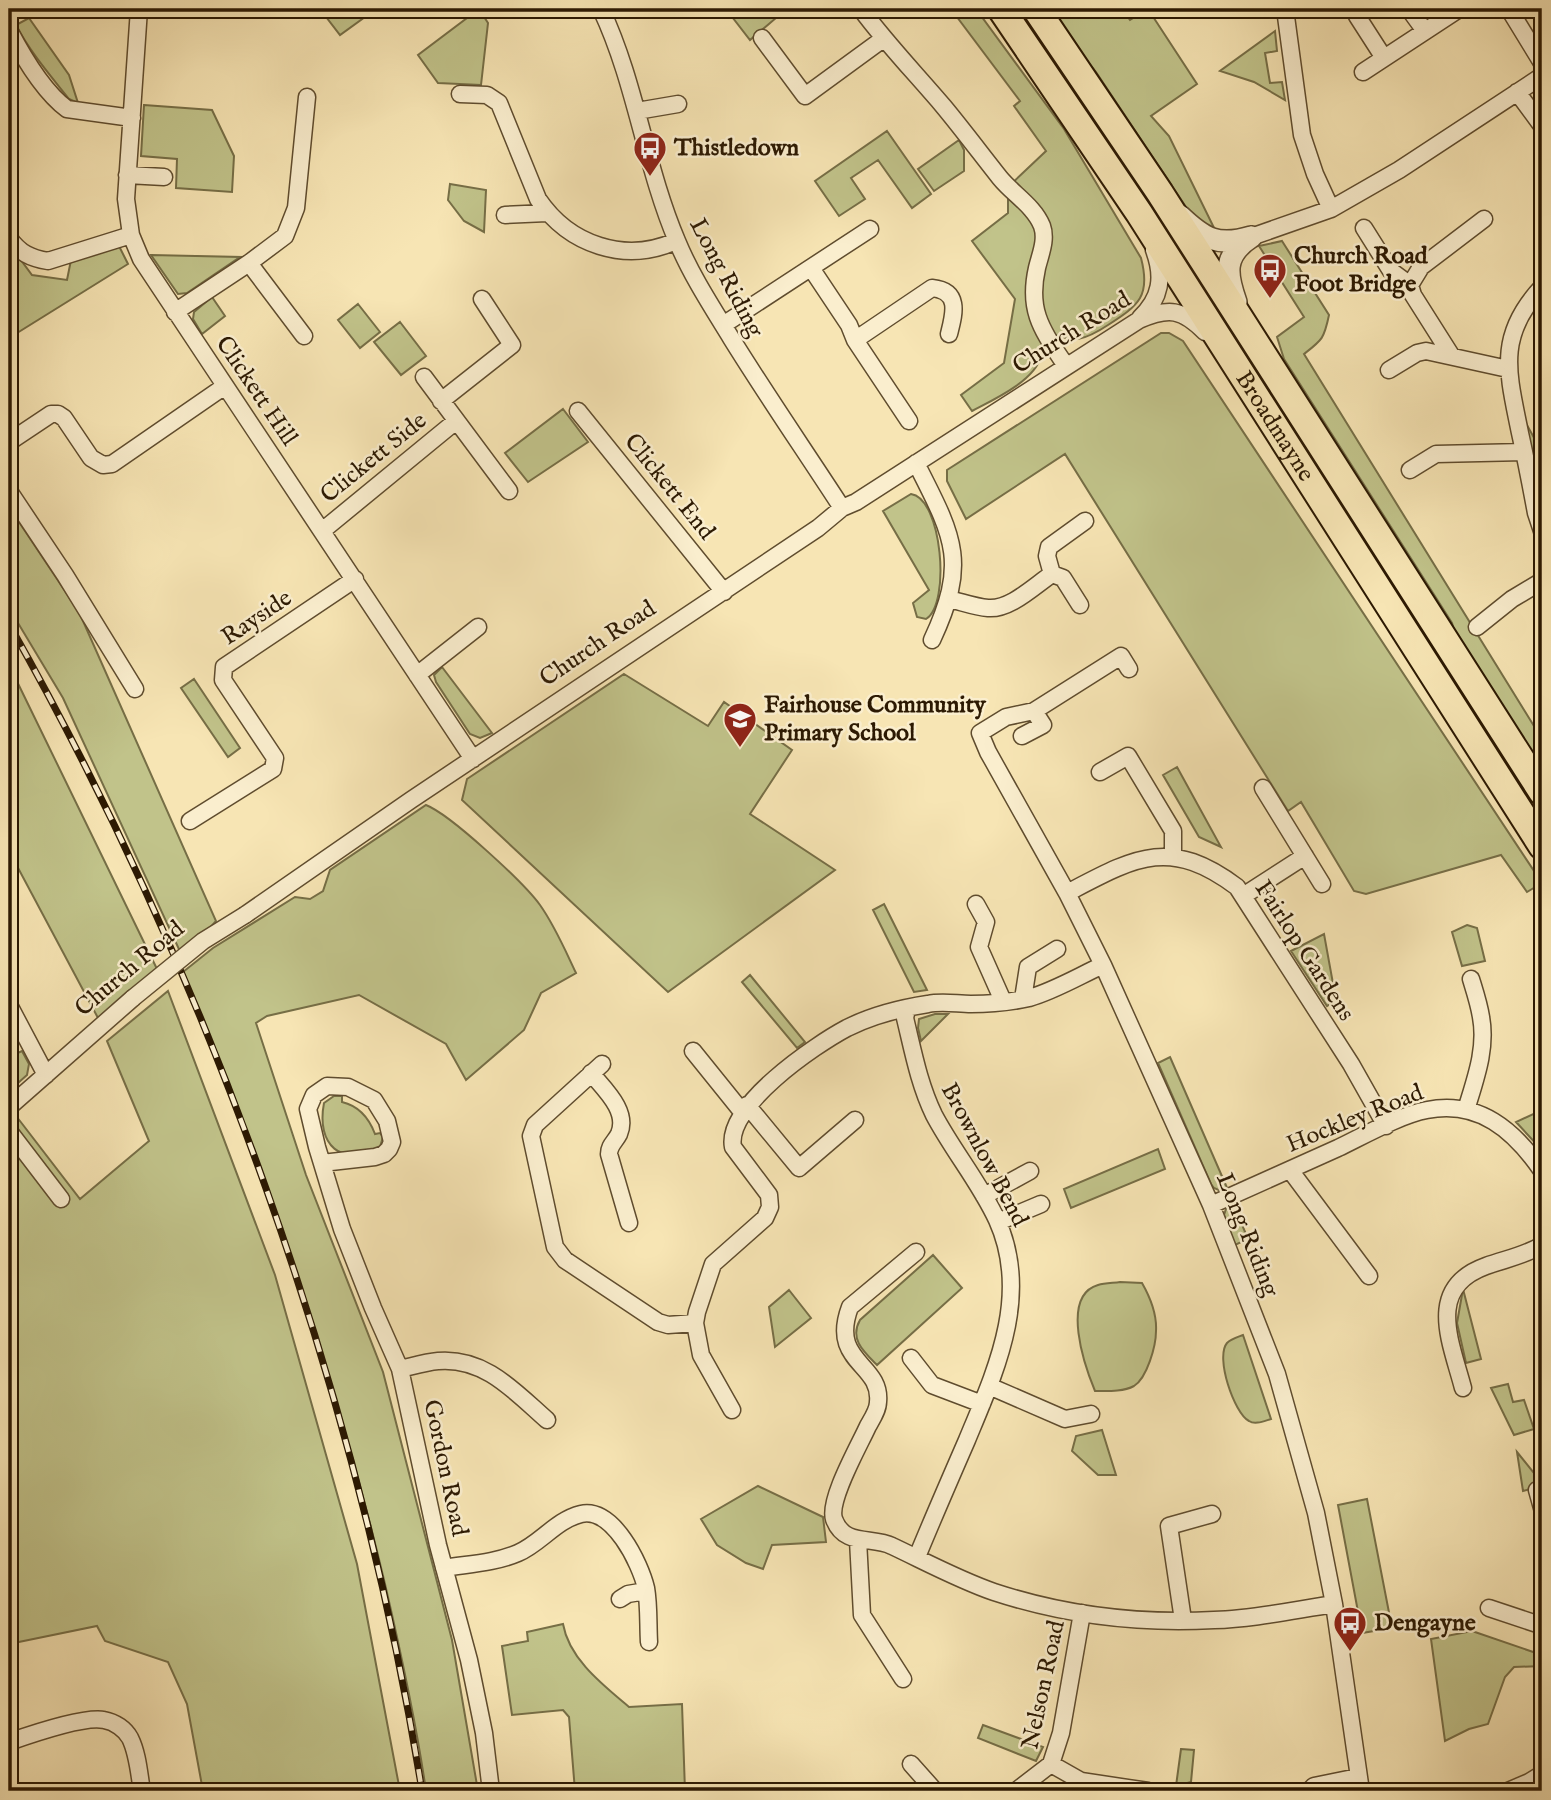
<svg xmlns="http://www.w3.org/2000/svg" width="1551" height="1800" viewBox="0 0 1551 1800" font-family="'IM FELL English',serif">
	<rect width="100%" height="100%" fill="#f7e5b4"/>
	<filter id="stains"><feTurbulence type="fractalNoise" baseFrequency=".00286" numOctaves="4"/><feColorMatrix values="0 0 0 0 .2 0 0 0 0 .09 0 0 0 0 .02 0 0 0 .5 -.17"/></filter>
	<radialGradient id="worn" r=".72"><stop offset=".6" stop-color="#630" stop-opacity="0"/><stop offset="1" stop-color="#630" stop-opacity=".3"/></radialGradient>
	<path fill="#c1c38a" stroke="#766e46" stroke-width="2" d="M320,9h56l-36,26z
		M479,9l9,14 -7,62 -43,-2 -20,-28z
		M726,9h54l-4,9 -26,22z
		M951,9h25l88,120 77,129c10,38 -2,47 -33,67 -9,6 -19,12 -30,14 -9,1 -19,-3 -28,-5l-8,5c0,6 1,12 -1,17 -6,25 -48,44 -69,55l-11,-16 43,-32 11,-64 -43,-58 36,-28v-26l38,-36 -32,-45 6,-5z
		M1045,9h77l8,11 18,-11 49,75 -46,32 18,20 49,100 -26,-20 -96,-144z
		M29,18l40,57 9,28 -9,-4c-19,-24 -39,-47 -53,-74z
		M1275,31l2,20 -12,2 5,30 12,-1 3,18 -31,-18 -34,-11z
		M144,105l68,5 22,46 -2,36 -56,-4 1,-29 -36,-3z
		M887,131l44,63 -19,14 -34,-48 -27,18 14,21 -26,17 -24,-35z
		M959,140l5,10v21l-30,20 -16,-22z
		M450,184l36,6 -2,42 -20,-11 -16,-21z
		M1282,241l47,74c-5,24 -7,25 -25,39l238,385v41l-81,-126 -9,-31 -168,-264 -7,-22 27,-20 -45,-71z
		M9,244l23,31 35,5 4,-20 47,-16 10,20 -119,74z
		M151,255l89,2 -53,36 -9,1z
		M212,297l13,19 -23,18 -9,-15 1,-7z
		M358,304l22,28 -20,16 -22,-28z
		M400,322l26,34 -25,19 -27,-33z
		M1161,333h8l14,8 359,542 -15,9 -26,-37 -135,39 -12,-3 -53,-89 -13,9 -223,-357 -99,65 -19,-38v-11z
		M563,409l25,33 -60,40 -23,-29z
		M1523,418l19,34v47z
		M911,494c31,4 40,110 15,125l-9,-2 -4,-14 16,-13 -46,-79z
		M9,507l70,105 137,309 -33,37 -120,-260 -54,-90z
		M9,665l148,304 -59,49 -89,-167z
		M442,667l50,66 -12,5 -10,-4 -34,-52 -2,-7z
		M624,674l84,52 16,-24 68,48 -42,64 85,56 -167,122 -206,-192 5,-21z
		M194,679l46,69 -12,9 -47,-69z
		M1177,767l44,80 -22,-10 -36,-62z
		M426,805c25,10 97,77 114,100 15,21 25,45 36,68l-35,20 -17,37 -58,50 -20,-36 -87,-49 -92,21 -11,7 50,152 77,197 69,268 26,151h-52c-10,-70 -25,-138 -41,-207 -50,-210 -119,-412 -202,-612l30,-24 82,-51 15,2 13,-8 7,-21z
		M884,904l43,86 -13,2 -41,-82z
		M1467,925l10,3 8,33 -23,5 -10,-34z
		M1324,934l12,66 -9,6 -36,-55z
		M750,975l55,67 -8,6 -55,-66z
		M168,991l107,284 82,289 43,227h-197l-16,-87 -19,-42 -63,-21 -8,-15 -88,18v-531l2,-3 9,11 60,78 69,-58 -42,-100z
		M935,1014h13l-27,27 -3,-13 1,-9z
		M22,1051l7,13 -2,11 -18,16v-39l2,4z
		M1170,1057l58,133 -5,2 -9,-4 -3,-4 -53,-121z
		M334,1096h8v6c17,4 27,16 33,32l5,-1 3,4 -3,10c-39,21 -64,-2 -56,-44z
		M1542,1110v37l-2,1 -24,-26z
		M1158,1149l7,20 -94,39 -7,-19z
		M1233,1203l15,36 -13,6 -11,-30 3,-9z
		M933,1255l29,33 -85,77c-13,-13 -28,-26 -17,-45z
		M1120,1282l22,1c8,14 15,31 14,48 0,15 -9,47 -22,55 -11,6 -27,5 -39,5 -10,-24 -35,-95 3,-106 7,-2 16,-2 22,-3z
		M1463,1289l18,70 -15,4 -9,-40z
		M789,1290l22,28 -36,29 -6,-40z
		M1243,1335l28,84c-7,2 -16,6 -22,2 -15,-8 -34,-64 -22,-78 4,-4 11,-6 16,-8z
		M1508,1384l5,18 11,-2 10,29 -20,6 -23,-47z
		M1102,1430l14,45h-18l-26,-24 4,-15z
		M1517,1452l25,31v3l-19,5z
		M758,1486l65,31 3,25 -54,3 -9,24 -17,-6 -29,-18 -16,-26z
		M1367,1499l25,129 -30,5 -24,-128z
		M563,1624c6,35 40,61 66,83l53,-3 3,87h-110l-6,-74 -6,-7 -51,5 -10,-69 26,-5 -1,-9z
		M1472,1631l70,24v11l-28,1 -9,10 -17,47 -19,5 -24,12 -14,-102z
		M983,1725l60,22 -7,14 -58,-23z
		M1181,1749l13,1 -3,32 -15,4z"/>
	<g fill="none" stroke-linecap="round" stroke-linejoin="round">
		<defs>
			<path id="minor" d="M139,9l-13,190 5,36 10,24 332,500
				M601,9c35,74 44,157 76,232 14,34 35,66 54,97 36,58 74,113 111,170
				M861,9c25,34 55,65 83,98 19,23 37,47 56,71 13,16 34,28 42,48 5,14 -2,29 -5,42 -10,44 6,63 29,98
				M1285,9l17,126 13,39 16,35
				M1409,9l16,22
				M1509,9l33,54
				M1357,16l27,42
				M9,30c13,25 35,62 58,79l65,9
				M762,38l43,58 78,-57
				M1363,72l96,-63
				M1517,92l25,34
				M460,94l27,1 12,8 39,96c31,46 87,65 138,42
				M637,111l41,-7
				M127,175l37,2
				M505,215l42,-2
				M1364,228l27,43 19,14 3,10 38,60
				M1251,237l80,-28 68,-39 143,-94
				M9,238c11,15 21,20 39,23l83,-26
				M249,263l55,73
				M811,268l38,57 6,15 54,81
				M1410,285l11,-18 63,-48
				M1542,287c-46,49 -34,86 -22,146 6,27 11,53 16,80l6,18
				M175,312l74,-49 36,-27 11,-28 11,-111
				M1140,318c21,-20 24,-41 14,-68
				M723,325l147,-96
				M855,340l77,-52c29,3 22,26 17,46
				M1389,370l28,-17 9,-2 82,18
				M424,377l85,114
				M441,401l71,-56 -30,-46
				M578,411l146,181
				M9,442l42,-28h7l6,4 27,40 12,7 9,-1 113,-78
				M916,463c37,73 53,98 16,177
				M1410,470l26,-16 88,-2
				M9,491l56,84 70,114
				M322,531l134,-110
				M1052,574l11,4 17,27
				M949,599c13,3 26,8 39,9 22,2 46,-22 64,-34l-5,-18 2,-9 36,-26
				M1477,627l35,-28 30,-18
				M1129,669l-8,-13 -87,55 -28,6 -26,16 8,19 79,141 36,72 108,240 66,169 39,139 18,91 27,187
				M417,675l61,-48
				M1022,736l21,-11 -9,-14
				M1100,772l28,-16 45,75v25
				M1263,788l59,96
				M190,821l83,-52 2,-11 -52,-78 1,-13 131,-88
				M1067,893c67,-35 102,-57 170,-6l114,177 35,62
				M1243,896l62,-40
				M976,904l10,18 -7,25 24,54
				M245,915l166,-115 407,-272 24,-20 14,-6 283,-182c30,-13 43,-11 66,12
				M1023,999l5,-32 29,-18
				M9,1005l37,70
				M907,1009l-2,9c8,33 14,66 29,97 19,36 46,68 63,105 34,75 -1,150 -30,220 -17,39 -34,78 -50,117
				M693,1051l50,62
				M602,1064l-67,61 -4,11 24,111 10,13 93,62 10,3 27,-2
				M591,1073c13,16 38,38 28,61 -4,8 -10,11 -10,20l20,69
				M747,1105l52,63 56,-48
				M9,1107l124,-109
				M1466,1110c9,-30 21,-61 15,-93 -2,-13 -6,-25 -10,-38
				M9,1131l52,68
				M322,1163l53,-6 9,-3 5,-5 3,-7 -5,-21 -13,-21 -26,-13 -21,-1 -13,9 -6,14 9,38 25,82 31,79 27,61 38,176 31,115 15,73 7,58
				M1290,1170l79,106
				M984,1196l46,-25
				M1211,1205c42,-19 85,-38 127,-57 25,-12 62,-33 89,-38 52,-10 87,20 115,61
				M998,1222l43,-18
				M916,1252l-66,55c-21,56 32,56 28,95 0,8 -6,17 -10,24 -9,20 -40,74 -34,93 10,28 38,17 58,27 34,16 67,34 102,46 70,23 146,32 220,28 40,-1 80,-10 120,-16
				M911,1358l21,27 50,19
				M400,1369c13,-3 26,-7 38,-8 47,-4 77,31 109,59
				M989,1386l76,33 26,-5
				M1463,1388c-12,-46 -38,-100 23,-122 19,-7 38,-10 56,-21
				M732,1410l-31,-55 -6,-32 2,-11 16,-48 52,-46 5,-11 -1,-12 -36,-48c-8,-41 82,-102 114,-119 24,-12 55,-20 81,-24 14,-3 29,0 43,0 19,0 40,-2 58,-6 25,-7 50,-22 74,-33
				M1537,1490l5,18
				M858,1540l4,75 41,64
				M444,1568c24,-4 51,-5 74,-15 22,-9 38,-33 63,-39 32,-7 59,49 65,74 3,17 2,36 3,54
				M620,1599l8,-5 18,-3
				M1489,1608l48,16 5,-3
				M1183,1620l-14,-94 43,-12
				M9,1742c20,-7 76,-26 95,-22 11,2 21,9 26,18 8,16 9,36 12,53
				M911,1764l24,27
				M1051,1764l30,17 67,10
				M1016,1791l35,-27 10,-31 21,-120
				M1309,1791l5,-5 44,-9
				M1508,1791l21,-9 13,-8"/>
			<path id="tertiary" d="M1180,216c24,23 38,31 71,21
				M1236,302c-10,-28 -13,-47 15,-65"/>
			<g id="primary">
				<path id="s1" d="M1001,9l138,204 403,633"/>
				<path d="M1036,9l124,184 382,599"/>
			</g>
		</defs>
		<use href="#minor" stroke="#5f4c2e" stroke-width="19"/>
		<use href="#tertiary" stroke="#5f4c2e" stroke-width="24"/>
		<use href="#primary" stroke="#2c1902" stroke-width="30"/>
		<use href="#minor" stroke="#faeece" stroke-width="16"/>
		<use href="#tertiary" stroke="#faeece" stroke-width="21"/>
		<use href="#primary" stroke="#f7e5b4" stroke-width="26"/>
		<defs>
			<path id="rail" d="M9,624c200,353 349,767 413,1167"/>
		</defs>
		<use href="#rail" stroke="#2c1902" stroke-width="7"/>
		<use href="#rail" stroke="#faeece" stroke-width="4.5" stroke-dasharray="13" stroke-linecap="butt"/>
		<defs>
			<path id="minor-bridge" d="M133,998l70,-57 42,-26"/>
		</defs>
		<use href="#minor-bridge" stroke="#5f4c2e" stroke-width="19" stroke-linecap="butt"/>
		<use href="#minor-bridge" stroke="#faeece" stroke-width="16"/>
	</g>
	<defs>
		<symbol id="bus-pin" viewBox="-11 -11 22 30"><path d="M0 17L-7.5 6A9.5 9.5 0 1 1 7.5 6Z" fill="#8f2418" stroke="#faeece"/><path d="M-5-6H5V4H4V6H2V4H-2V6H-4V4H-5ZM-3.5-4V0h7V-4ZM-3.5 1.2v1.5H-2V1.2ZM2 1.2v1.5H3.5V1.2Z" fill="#fff"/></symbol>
		<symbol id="school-pin" viewBox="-11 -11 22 30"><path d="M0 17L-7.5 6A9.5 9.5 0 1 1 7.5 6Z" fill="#8f2418" stroke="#faeece"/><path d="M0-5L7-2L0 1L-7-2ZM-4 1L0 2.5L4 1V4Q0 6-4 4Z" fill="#fff"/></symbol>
	</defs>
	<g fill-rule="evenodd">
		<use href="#bus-pin" x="631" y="129" width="38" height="52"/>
		<use href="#bus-pin" x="1251" y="251" width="38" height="52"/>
		<use href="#school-pin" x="721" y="700" width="38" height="52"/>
		<use href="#bus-pin" x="1331" y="1604" width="38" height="52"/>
	</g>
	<g text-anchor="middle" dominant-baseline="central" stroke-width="5" stroke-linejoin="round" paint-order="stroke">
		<g font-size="24" font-weight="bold" fill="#2c1902" stroke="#faeece" text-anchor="start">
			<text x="674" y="148">Thistledown</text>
			<text x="1294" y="256">Church Road<tspan x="1294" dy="28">Foot Bridge</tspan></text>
			<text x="764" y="705">Fairhouse Community<tspan x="764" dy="28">Primary School</tspan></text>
			<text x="1374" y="1623">Dengayne</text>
		</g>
		<g font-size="24" fill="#2c1902" stroke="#faeece">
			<text transform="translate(726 278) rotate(62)">Long Riding</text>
			<text transform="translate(1072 333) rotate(-32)">Church Road</text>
			<text transform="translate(256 391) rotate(56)">Clickett Hill</text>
			<text stroke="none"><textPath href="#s1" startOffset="499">Broadmayne</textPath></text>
			<text transform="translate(374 458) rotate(-39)">Clickett Side</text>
			<text transform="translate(669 487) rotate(51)">Clickett End</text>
			<text transform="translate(257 618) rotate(-34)">Rayside</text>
			<text transform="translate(598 644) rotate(-34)">Church Road</text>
			<text transform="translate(1304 951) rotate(57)">Fairlop Gardens</text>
			<text transform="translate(130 969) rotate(-40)">Church Road</text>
			<text transform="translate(1355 1119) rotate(-22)">Hockley Road</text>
			<text transform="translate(984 1155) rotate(62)">Brownlow Bend</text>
			<text transform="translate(1247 1235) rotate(68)">Long Riding</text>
			<text transform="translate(445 1468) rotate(78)">Gordon Road</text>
			<text transform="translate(1044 1685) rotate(-78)">Nelson Road</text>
		</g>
	</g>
	<rect width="1551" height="1800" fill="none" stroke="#f7e5b4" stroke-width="35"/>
	<rect x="10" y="10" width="1530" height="1779" fill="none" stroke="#2c1902" stroke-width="3.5"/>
	<rect x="18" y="18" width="1516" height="1765" fill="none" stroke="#2c1902" stroke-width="2"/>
	<rect width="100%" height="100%" filter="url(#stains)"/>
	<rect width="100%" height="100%" fill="url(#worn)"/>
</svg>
